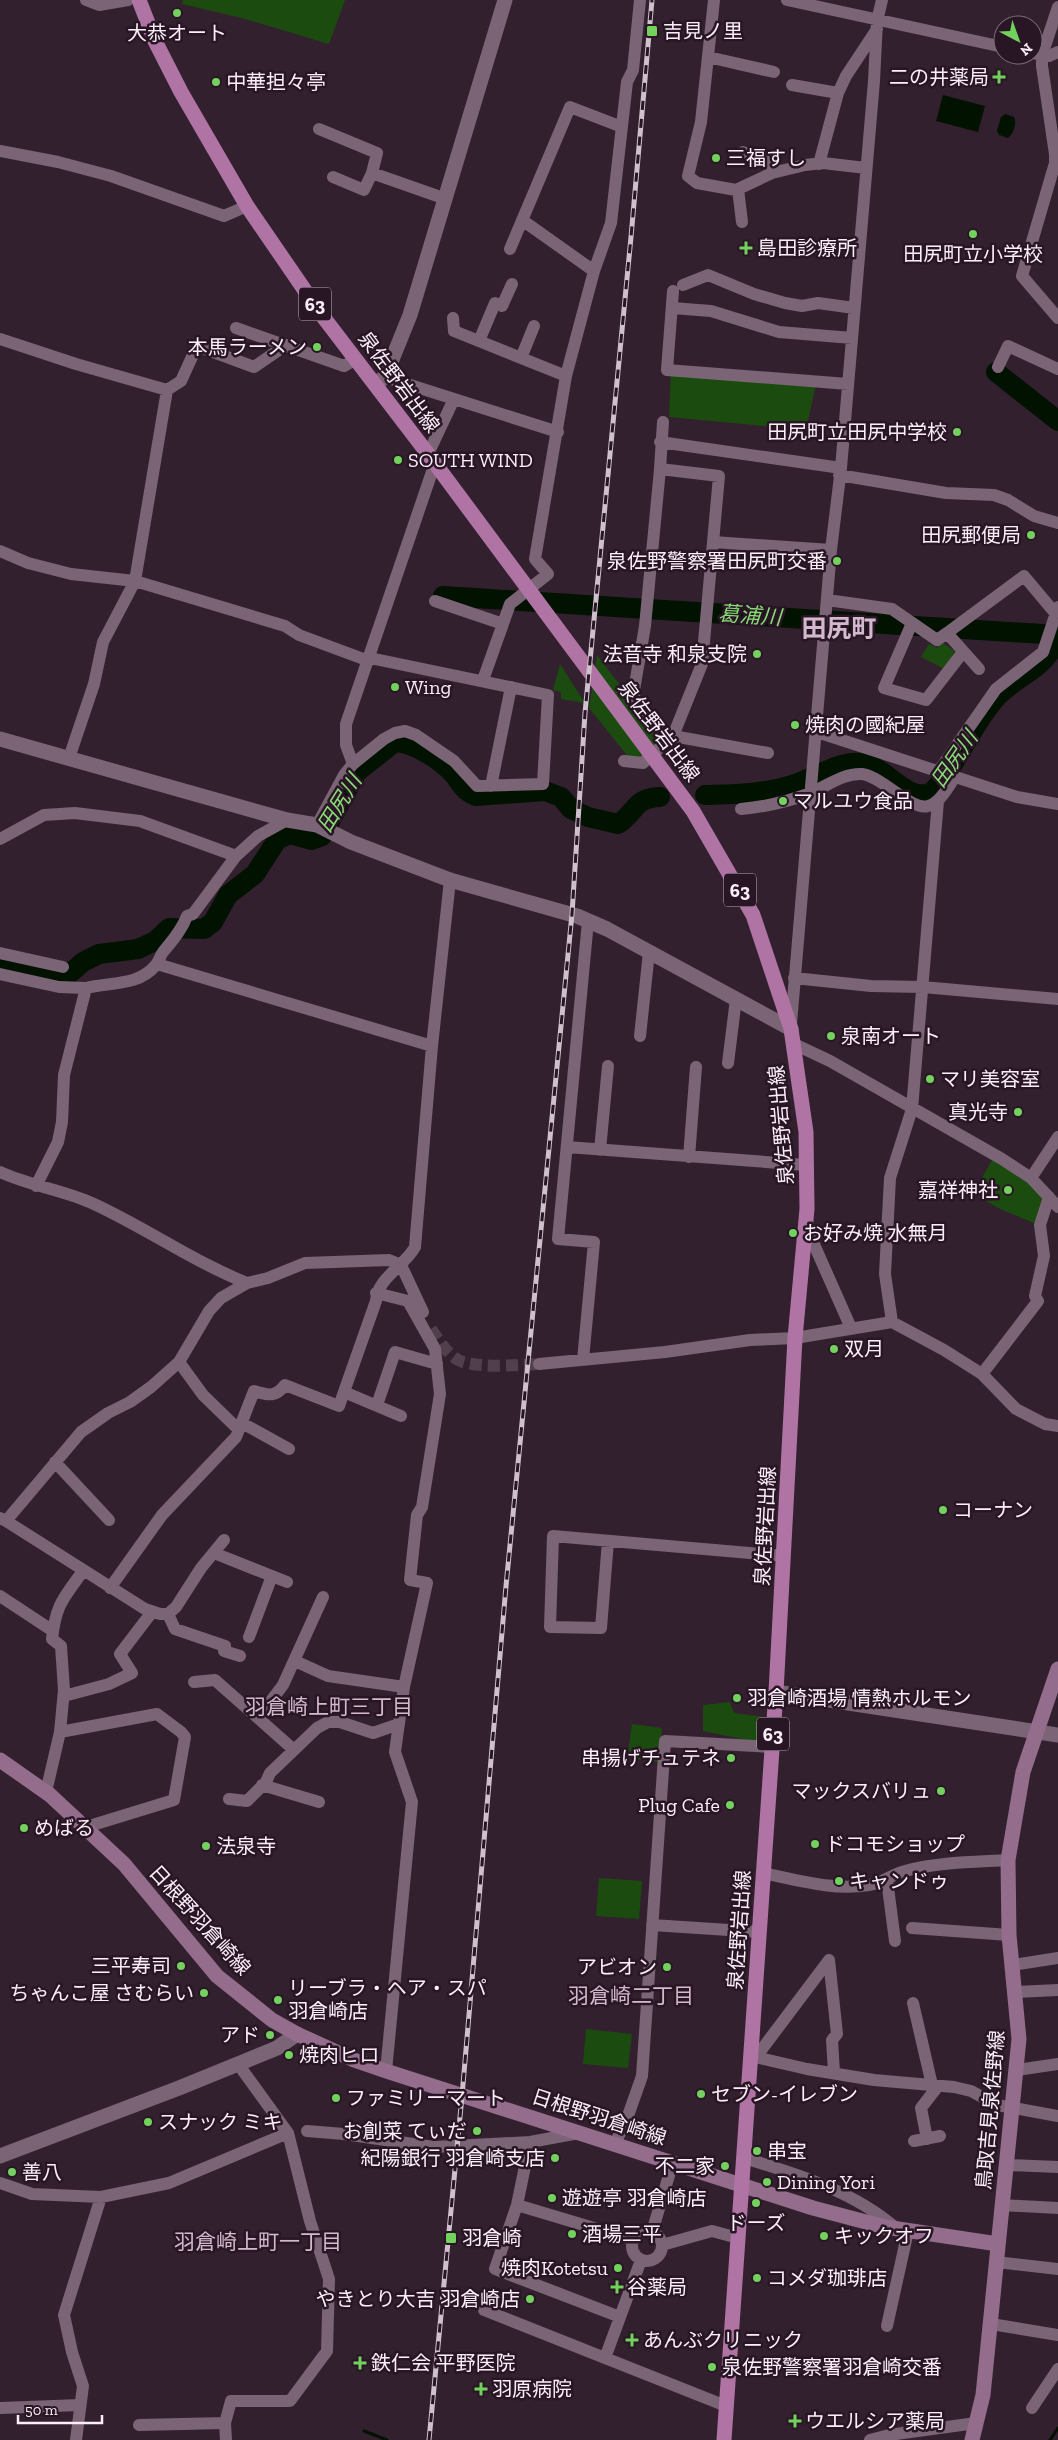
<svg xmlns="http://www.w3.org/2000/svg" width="1058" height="2440" viewBox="0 0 1058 2440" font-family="'Zilla Slab','Noto Sans JP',serif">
	<rect width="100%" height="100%" fill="#33202f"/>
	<path fill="#1b4b0f" d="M183,0h162l-16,44 -87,-26 -60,-14z
		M671,372l145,12 -10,46 -137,-13z
		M941,642l14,9 -11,18 -23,-12 8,-13 8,4z
		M597,655l63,83 -1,12 -15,12 -14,-3 -41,-51z
		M560,664l25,39 -24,-4v-7l-8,-2z
		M994,1157l52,40 -10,27 -38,-16 -25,-15z
		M730,1702l4,11 38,5 -2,27 -67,-14v-26z
		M632,1724l30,4 -3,34 -32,-4z
		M599,1878l43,3 -3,38 -43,-3z
		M586,2029l46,5 -4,34 -45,-4z"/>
	<path fill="#021200" d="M943,95l42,11 -7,26 -42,-11z
		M1005,114l9,3c3,6 0,16 -6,21l-9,-3 -2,-4 4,-14z"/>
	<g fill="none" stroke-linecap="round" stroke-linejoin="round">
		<path stroke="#021200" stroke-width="3" d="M364,2431l23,9
			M1050,2440l8,-12"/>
		<path stroke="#021200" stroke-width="20" d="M996,372l62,49
			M443,596l615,39
			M705,795c29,-1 58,-1 87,-10 21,-6 45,-24 68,-22 27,2 44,39 71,30 27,-28 40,-68 66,-96 24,-25 43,-23 61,-58
			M0,964l59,14 9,-3 15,-13 16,-8 39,-5 17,-8 14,-13 35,1 9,-7 15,-27 27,-21 22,-34 13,-6 21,6 11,-4 35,-64 38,-30c19,1 46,18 59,33 9,11 8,15 22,21l69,-5 16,6 10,12 17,8 30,7c19,-12 15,-26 42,-27"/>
		<path stroke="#513f4d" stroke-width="12" stroke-dasharray="12 6" stroke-linecap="butt" d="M431,1329c8,11 18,29 32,33 20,6 55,3 76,2"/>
		<path stroke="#7a6475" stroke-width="12" d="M86,0l13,5 29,-5
			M714,0l-13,122 -13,54 9,7 39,7 36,-17 33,-8 18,-2 43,5
			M787,0l216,47
			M1058,7l-16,48v11l13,88v9l-33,113 36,42
			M1033,53l16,3 9,-4
			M708,57l66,15
			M792,85l46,8
			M319,129l58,24 -5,20 -8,17 -31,-13
			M0,151l58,11 53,14 113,40 23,-10
			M743,152l21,8 14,11
			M819,164l19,-71 8,-17 31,-47
			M372,173l74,26
			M738,189l4,33
			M522,220l72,51
			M510,249l60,-142 52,20
			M683,285l25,-10 46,19 31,9 17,3 16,-3 36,5
			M673,291l-6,79 181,14
			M672,308l39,3 68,21 73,6
			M453,318l1,13 112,45
			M236,328l108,38 12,-7
			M0,339l76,25 91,26 14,-9 16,-35 57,21 32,-22
			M479,341l16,-38 7,3 10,-22
			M521,358l13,-32
			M998,367l10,-21 50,23
			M385,377l173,55
			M660,442l181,26
			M428,454l26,-55
			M660,469l-15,157 -12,70 31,41 9,-1 95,17
			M839,475l107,18 48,2 14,5 26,16 24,7
			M713,542l118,8
			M0,551l28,12 43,11 64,7 150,45 14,9 70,26
			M827,600l65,9 45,31 10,-7 32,36
			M435,601l68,23
			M912,623l-28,65 42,12 37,-48
			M947,633l77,-57 31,37
			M483,680l27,-76 38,-30 -13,-15 31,-183 28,-105 17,-48 16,-141 6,-12 7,-70
			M817,732l200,65 41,7
			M69,758l25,-74 9,-42 32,-61 32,-191
			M624,761l19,2 30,-27 29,-72 17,-188 -59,-7 3,-47
			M353,764l31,-25 11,-6 10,-2 11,4 38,26 23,25 66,-2 5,-89 -178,-37
			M938,772l58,-83 47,-37 15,-45
			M491,786l20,-99
			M741,809c24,-2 45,-7 67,-15 18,-7 34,-21 54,-20 8,1 14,5 20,9 37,24 46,40 72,-5
			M317,825l27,-50 9,-11 -7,-19v-21l89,-261
			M0,839l44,-24 31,-2 65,8 96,35
			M0,953l63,14
			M157,964l275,82
			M0,974l59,13 27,1
			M794,978l77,8 52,1 135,12
			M791,1024l40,-474 10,-82 33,-387 3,-60 5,-21
			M640,1036l9,-84
			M794,1044l36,17 172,98 29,19 27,29
			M728,1063l8,-64
			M567,1147l239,18
			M600,1150l8,-84
			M689,1157l7,-90
			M0,1172c30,14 64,18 94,32 52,24 100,58 153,79
			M1031,1178l27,-41
			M36,1186l22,-44 4,-20 2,-47 22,-87c24,-6 52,-2 69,-22 4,-4 5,-10 8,-14 9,-11 19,-22 24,-36l6,-2 43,-58 22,-20 29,-16
			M805,1224l46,104
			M401,1265l22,47
			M376,1293l32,8 27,48 5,45 -18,113 -5,8 -7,65 17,3 -23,104 -9,65 17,50 -26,269
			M892,1322l-7,-48 5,-96 22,-69 26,-308
			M583,1360l11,-118 -36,-3 30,-318
			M179,1362l24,33 36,35
			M539,1364l126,-12 85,-12 45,-2 97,-16 52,28 38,24 34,35 29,15 13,2
			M982,1374l56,-73 -3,-5 9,-40 -4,-31 9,-28
			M344,1392l57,24
			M377,1405l18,-53 42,12
			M242,1423l47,26
			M55,1462l54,58
			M0,1518l6,3 75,-89 27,-19 22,-11 21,-15 28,-25 30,-51 12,-13 26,-15 21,-5 37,-15 84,-3 12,5
			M6,1521l139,88 15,5h8l8,-7 25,-39 23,-28
			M608,1541l-7,87 -51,-1 3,-91 231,20
			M214,1553l73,29
			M110,1588l52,-73 74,-78 18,-46c14,4 21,7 31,-6l54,21 37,-105c1,-23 29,-35 39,-54l17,-201 18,-166
			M0,1596l53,35
			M168,1614l7,15 50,17 -1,5 16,5
			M249,1637l23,-61
			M295,1661l33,15 76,11
			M194,1682l21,-2 79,70
			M64,1696l45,-12 23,-11 -12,-19 32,-42
			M258,1718l25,-33 40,-88
			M60,1732l97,-18 24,18 4,5 -11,63 -88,27
			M262,1785l57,17
			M46,1792l14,-60 4,-42 -3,-44 -9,-7c4,-35 11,-40 31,-68
			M229,1799l18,2 19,-19 4,-9 47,-45 11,-6h12l33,11 26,-9
			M762,1873c35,7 72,18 107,12 14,-2 23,-11 36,-14 33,-9 70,-9 103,-11
			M887,1880l8,61
			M652,1925l107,7
			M912,1928l97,7
			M1013,1965l45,-7
			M1016,1992l42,-2
			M913,2003l19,82
			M751,2056l56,13 67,11 80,7 17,4 26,14 61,11
			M756,2057l73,-97 8,74 -5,6 2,33
			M1017,2070l41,-6
			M307,2131l37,3 90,13 96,-5 49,-9
			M927,2139l-6,-31 17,-22
			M914,2141l26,-5
			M615,2144l14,-31 13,-37 23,-335 107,6
			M744,2158c53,16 112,34 154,72
			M1007,2165l51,2
			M0,2183l32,11 69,3 68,-14 119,-50
			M517,2205l13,-63
			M1001,2205l57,3
			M632 2246a15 15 0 1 1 30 0a15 15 0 1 1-30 0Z
			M652,2232l21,-70
			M662,2245l50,-14 26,7
			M996,2262l62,7
			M484,2310l242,96
			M620,2317l-125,-48 22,-64 117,35
			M991,2324l67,11
			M887,2326l21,-95
			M605,2358l36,-98
			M0,2408l80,-3
			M1032,2408l26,-39
			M139,2425l86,-2
			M76,2440l7,-54 -11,-34 -8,-37 37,-118
			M226,2440l-1,-17 6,-22h59l37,-50 2,-72 -19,-58 -22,-88 -50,-69
			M870,2440l19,-5 87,-12"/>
		<path stroke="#7a6475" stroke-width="15" d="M375,384l10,-7 25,-62 95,-315
			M0,739l287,81 30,5 34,17 99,38 127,36 30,13 184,100
			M776,1692l282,43
			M0,2156l179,-68 98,-40 20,-14"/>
		<path stroke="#946c8c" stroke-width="15" d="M0,1760l50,35 74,69 93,112 55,44 25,14 57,26 32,11 427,137 72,19 113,17
			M972,2440l11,-45 36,-356 -10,-104 -1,-75 15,-88 35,-103"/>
		<path stroke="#af74a3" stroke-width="15" d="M139,0l16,41 26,51 66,114 74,108 107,140 265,357 60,104 38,114 15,103 1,77 -12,129 -19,354 -52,748"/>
		<defs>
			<path id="rail" d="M429,2440l33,-344 44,-510 66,-672 13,-201 46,-476 21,-237"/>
		</defs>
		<use href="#rail" stroke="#cfc1cc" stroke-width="5"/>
		<use href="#rail" stroke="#291625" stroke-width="3" stroke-dasharray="9" stroke-linecap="butt"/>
	</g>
	<g fill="#72d25d" stroke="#291625" stroke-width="2">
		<circle cx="177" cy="13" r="5"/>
		<rect x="646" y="25" width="12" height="12" rx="2.5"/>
		<path d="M996.5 69.5h5v5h5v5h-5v5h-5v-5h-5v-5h5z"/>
		<circle cx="216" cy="82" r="5"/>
		<circle cx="716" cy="158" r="5"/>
		<circle cx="973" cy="234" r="5"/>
		<path d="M743.5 240.5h5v5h5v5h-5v5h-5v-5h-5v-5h5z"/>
		<circle cx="317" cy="347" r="5"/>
		<circle cx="957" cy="432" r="5"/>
		<circle cx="398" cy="460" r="5"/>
		<circle cx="1031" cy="535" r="5"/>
		<circle cx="837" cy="561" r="5"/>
		<circle cx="757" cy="654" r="5"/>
		<circle cx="395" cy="687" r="5"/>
		<circle cx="795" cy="725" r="5"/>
		<circle cx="783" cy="801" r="5"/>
		<circle cx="831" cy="1036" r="5"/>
		<circle cx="930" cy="1079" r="5"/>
		<circle cx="1018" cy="1112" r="5"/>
		<circle cx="1008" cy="1190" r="5"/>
		<circle cx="793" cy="1233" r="5"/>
		<circle cx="834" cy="1349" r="5"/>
		<circle cx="943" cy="1510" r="5"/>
		<circle cx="737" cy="1698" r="5"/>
		<circle cx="731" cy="1758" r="5"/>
		<circle cx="941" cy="1791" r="5"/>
		<circle cx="730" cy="1805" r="5"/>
		<circle cx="24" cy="1828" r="5"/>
		<circle cx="815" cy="1844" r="5"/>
		<circle cx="206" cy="1846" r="5"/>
		<circle cx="839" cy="1881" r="5"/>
		<circle cx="181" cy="1966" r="5"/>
		<circle cx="667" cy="1967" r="5"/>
		<circle cx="204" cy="1993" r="5"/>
		<circle cx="278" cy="2000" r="5"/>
		<circle cx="270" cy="2035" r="5"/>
		<circle cx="289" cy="2055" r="5"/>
		<circle cx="701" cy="2094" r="5"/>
		<circle cx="336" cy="2098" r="5"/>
		<circle cx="148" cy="2122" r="5"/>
		<circle cx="477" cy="2131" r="5"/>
		<circle cx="757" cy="2151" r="5"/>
		<circle cx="555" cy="2158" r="5"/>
		<circle cx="725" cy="2166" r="5"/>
		<circle cx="12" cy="2172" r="5"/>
		<circle cx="767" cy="2182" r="5"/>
		<circle cx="552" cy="2198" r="5"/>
		<circle cx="756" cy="2203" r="5"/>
		<circle cx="572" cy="2234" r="5"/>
		<circle cx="824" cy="2236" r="5"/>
		<rect x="445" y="2232" width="12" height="12" rx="2.5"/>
		<circle cx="618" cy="2268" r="5"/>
		<circle cx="757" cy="2278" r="5"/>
		<path d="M614.5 2279.5h5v5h5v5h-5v5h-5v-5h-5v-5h5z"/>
		<circle cx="530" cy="2299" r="5"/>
		<path d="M629.5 2332.5h5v5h5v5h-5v5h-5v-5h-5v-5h5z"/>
		<path d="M357.5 2355.5h5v5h5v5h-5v5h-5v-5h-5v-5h5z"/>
		<circle cx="712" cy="2367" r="5"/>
		<path d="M478.5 2381.5h5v5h5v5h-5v5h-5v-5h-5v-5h5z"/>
		<path d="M792.5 2413.5h5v5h5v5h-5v5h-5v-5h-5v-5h5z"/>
	</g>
	<g text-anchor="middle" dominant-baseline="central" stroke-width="5" stroke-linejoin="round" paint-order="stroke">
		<g fill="#291625" stroke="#bcadb9" stroke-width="1">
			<rect x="299" y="287.5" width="32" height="33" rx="4"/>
			<rect x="724" y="873.5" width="32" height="33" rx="4"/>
			<rect x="757" y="1717.5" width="32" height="33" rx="4"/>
		</g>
		<g font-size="19" font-weight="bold" fill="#fbeef8">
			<text x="315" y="304">63</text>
			<text x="740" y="890">63</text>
			<text x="773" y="1734">63</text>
		</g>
		<g font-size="20" fill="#fbeef8" stroke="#291625" text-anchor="start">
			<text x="663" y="31">吉見ノ里</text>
			<text x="177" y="33" text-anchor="middle">大恭オート</text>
			<text x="989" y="77" text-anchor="end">二の井薬局</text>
			<text x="226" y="82">中華担々亭</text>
			<text x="726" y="158">三福すし</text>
			<text x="757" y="248">島田診療所</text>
			<text x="973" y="254" text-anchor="middle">田尻町立小学校</text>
			<text x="307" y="347" text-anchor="end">本馬ラーメン</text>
			<text x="947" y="432" text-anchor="end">田尻町立田尻中学校</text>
			<text x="408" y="460">SOUTH WIND</text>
			<text x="1021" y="535" text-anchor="end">田尻郵便局</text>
			<text x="827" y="561" text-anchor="end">泉佐野警察署田尻町交番</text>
			<text x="747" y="654" text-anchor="end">法音寺 和泉支院</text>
			<text x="405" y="687">Wing</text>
			<text x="805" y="725">焼肉の國紀屋</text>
			<text x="793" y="801">マルユウ食品</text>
			<text x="841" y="1036">泉南オート</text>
			<text x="940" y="1079">マリ美容室</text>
			<text x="1008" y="1112" text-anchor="end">真光寺</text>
			<text x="998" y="1190" text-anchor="end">嘉祥神社</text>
			<text x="803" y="1233">お好み焼 水無月</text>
			<text x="844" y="1349">双月</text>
			<text x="953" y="1510">コーナン</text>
			<text x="747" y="1698">羽倉崎酒場 情熱ホルモン</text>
			<text x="721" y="1758" text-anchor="end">串揚げチュテネ</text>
			<text x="931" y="1791" text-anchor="end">マックスバリュ</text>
			<text x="720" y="1805" text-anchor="end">Plug Cafe</text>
			<text x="34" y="1828">めばる</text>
			<text x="825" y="1844">ドコモショップ</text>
			<text x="216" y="1846">法泉寺</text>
			<text x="849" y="1881">キャンドゥ</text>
			<text x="171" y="1966" text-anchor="end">三平寿司</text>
			<text x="657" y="1967" text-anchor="end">アビオン</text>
			<text x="288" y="1988">リーブラ・ヘア・スパ<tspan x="288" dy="23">羽倉崎店</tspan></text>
			<text x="194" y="1993" text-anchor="end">ちゃんこ屋 さむらい</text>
			<text x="260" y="2035" text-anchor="end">アド</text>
			<text x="299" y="2055">焼肉ヒロ</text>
			<text x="711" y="2094">セブン-イレブン</text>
			<text x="346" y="2098">ファミリーマート</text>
			<text x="158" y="2122">スナック ミキ</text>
			<text x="467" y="2131" text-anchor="end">お創菜 てぃだ</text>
			<text x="767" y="2151">串宝</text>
			<text x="545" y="2158" text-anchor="end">紀陽銀行 羽倉崎支店</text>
			<text x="715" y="2166" text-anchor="end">不二家</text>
			<text x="22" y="2172">善八</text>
			<text x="777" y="2182">Dining Yori</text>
			<text x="562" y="2198">遊遊亭 羽倉崎店</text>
			<text x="756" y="2223" text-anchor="middle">ドーズ</text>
			<text x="582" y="2234">酒場三平</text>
			<text x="834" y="2236">キックオフ</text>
			<text x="462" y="2238">羽倉崎</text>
			<text x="608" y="2268" text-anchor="end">焼肉Kotetsu</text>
			<text x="767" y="2278">コメダ珈琲店</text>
			<text x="627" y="2287">谷薬局</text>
			<text x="520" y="2299" text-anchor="end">やきとり大吉 羽倉崎店</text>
			<text x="643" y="2340">あんぶクリニック</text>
			<text x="371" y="2363">鉄仁会 平野医院</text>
			<text x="722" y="2367">泉佐野警察署羽倉崎交番</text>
			<text x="492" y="2389">羽原病院</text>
			<text x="805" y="2421">ウエルシア薬局</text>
		</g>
		<g font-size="20" fill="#fbeef8" stroke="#291625">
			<text transform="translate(399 382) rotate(53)">泉佐野岩出線</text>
			<text transform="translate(659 731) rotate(53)">泉佐野岩出線</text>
			<text transform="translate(781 1125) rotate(-95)">泉佐野岩出線</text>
			<text transform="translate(765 1526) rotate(-87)">泉佐野岩出線</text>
			<text transform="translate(200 1920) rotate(48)">日根野羽倉崎線</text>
			<text transform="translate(739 1930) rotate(-86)">泉佐野岩出線</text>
			<text transform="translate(990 2110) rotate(-85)">鳥取吉見泉佐野線</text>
			<text transform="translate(599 2117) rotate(18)">日根野羽倉崎線</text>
		</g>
		<g font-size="21" font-style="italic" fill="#8adc78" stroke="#291625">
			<text transform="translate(750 615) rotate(4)">葛浦川</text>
			<text transform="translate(954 759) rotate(-55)">田尻川</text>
			<text transform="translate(339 803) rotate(-58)">田尻川</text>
		</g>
		<g font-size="21" fill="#d3b9cd" stroke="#291625">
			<text x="329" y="1706">羽倉崎上町三丁目</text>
			<text x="631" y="1995">羽倉崎二丁目</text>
			<text x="258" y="2241">羽倉崎上町一丁目</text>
		</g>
		<g font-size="25" font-weight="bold" fill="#d3b9cd" stroke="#291625">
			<text x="839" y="628">田尻町</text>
		</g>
	</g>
	<g transform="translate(1018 40) rotate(139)"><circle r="24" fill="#291625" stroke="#7d6c79"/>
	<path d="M0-4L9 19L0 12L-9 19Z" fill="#72d25d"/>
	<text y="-8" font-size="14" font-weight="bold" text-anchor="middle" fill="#fbeef8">N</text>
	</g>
	<path d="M18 2415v8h84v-8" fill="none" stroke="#fbeef8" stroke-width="2.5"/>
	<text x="25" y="2415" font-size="15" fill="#fbeef8" stroke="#291625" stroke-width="4" paint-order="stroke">50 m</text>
</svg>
